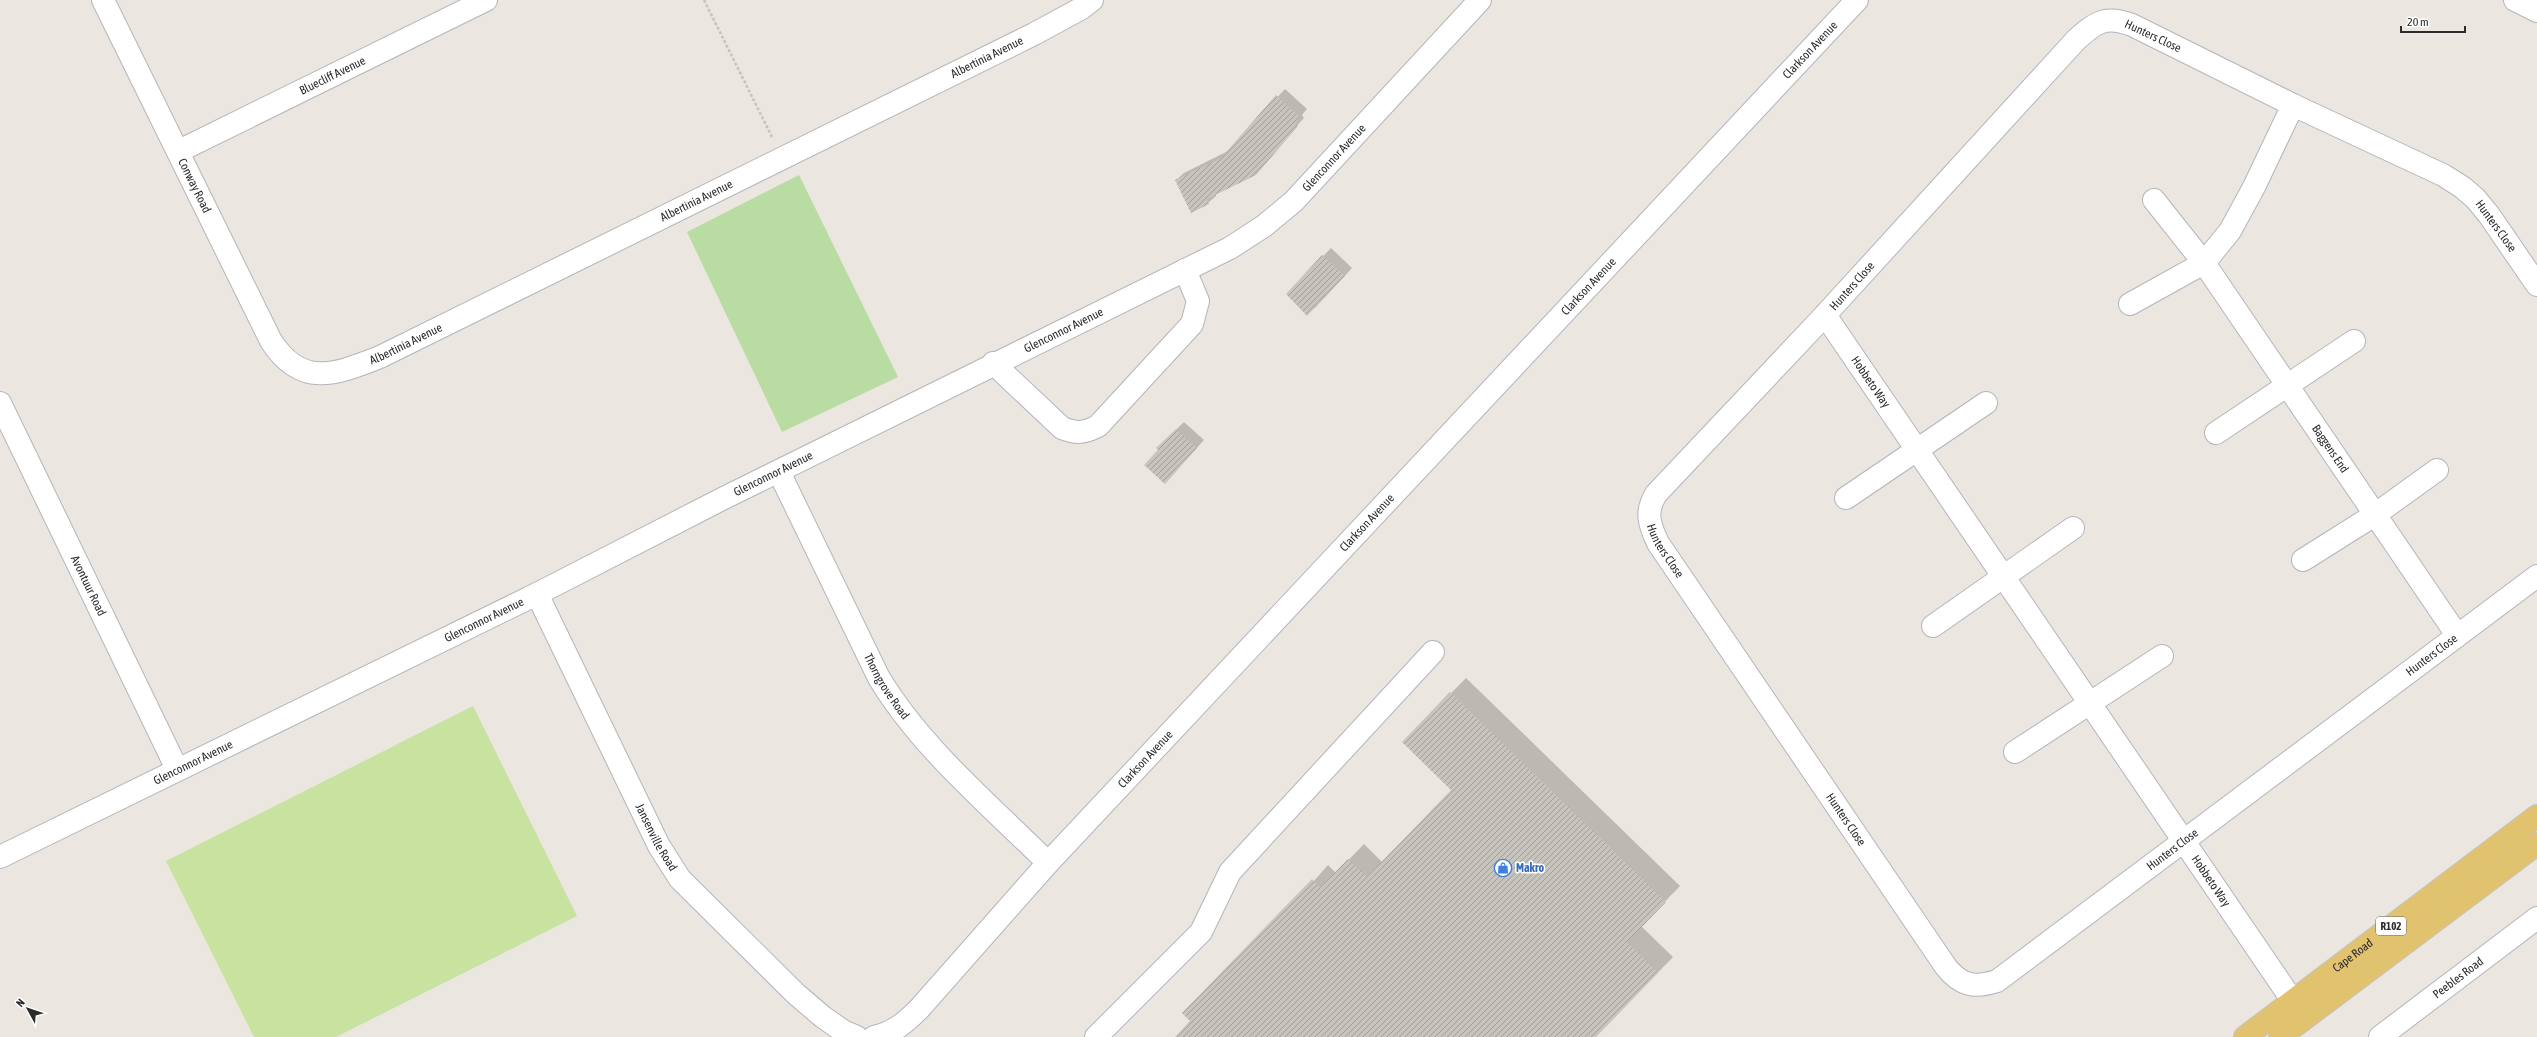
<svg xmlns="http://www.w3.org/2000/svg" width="2537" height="1037" viewBox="0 0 2537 1037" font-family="'Asap Condensed',sans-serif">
	<defs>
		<pattern id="building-hatch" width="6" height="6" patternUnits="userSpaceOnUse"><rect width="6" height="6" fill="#c7c4bd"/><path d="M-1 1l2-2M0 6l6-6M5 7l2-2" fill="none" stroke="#a29f9a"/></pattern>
	</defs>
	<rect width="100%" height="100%" fill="#ebe6df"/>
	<path fill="#b8dca2" d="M799,175l99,202 -116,55 -95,-200z"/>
	<path fill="#c8e29f" d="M473,706l104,210 -241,121h-82l-88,-176z"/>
	<path fill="#0003" d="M1285,89l22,20 -5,6 2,3 -29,32 -60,43 1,3 -8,7 -32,-23 8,-7 44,-22z
		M1331,248l21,20 -37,40 -28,-14z
		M1184,422l20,18 -32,35 -13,-25 6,-10z
		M1466,678l214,208 -39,40 32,31 -78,80h-419l152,-172 8,8 28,-29 18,18 71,-72 -50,-48z"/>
	<path fill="url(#building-hatch)" d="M1276,95l24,22 -5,7 3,2 -42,49 -49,24 2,5 -18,9 -16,-33 46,-22z
		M1322,255l23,21 -38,40 -21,-22z
		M1176,429l21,19 -32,36 -21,-19 14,-15 -2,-2z
		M1450,692l216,210 -39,40 31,31 -62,64h-421l15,-16 -8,-8 130,-134 8,9 28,-29 19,18 84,-87 -49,-48z"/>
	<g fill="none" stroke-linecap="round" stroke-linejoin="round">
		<defs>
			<g id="minor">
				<path id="s1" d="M103,0l168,341c31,48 65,33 109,16l654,-323 48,-26 10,-8"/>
				<path d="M2515,0l22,11"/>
				<path id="s2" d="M179,151l307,-151"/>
				<path id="s3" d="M2154,200l50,63 253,372"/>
				<path id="s4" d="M2537,285l-48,-70 -14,-17 -13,-11 -19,-12 -150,-70 -161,-80c-27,-10 -36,-3 -56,15l-251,275 -169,179c-11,18 -7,30 2,49l288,424c15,19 29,21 51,14l540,-405"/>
				<path d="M2130,304l74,-41 26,-32 24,-44 39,-82"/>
				<path id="s5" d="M1825,315l478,701"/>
				<path d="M993,363l69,65c15,6 22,5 36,-2l94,-102 6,-23 -13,-31"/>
				<path id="s6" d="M0,403l177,366"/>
				<path d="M2216,433l138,-92"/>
				<path id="s7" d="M779,472l100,206c43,71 111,127 169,185"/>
				<path d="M1846,498l140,-95"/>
				<path d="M2303,560l73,-46 61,-44"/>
				<path id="s8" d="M537,594l122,252 21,33 116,115 27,23 20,14 14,6"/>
				<path d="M1933,626l140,-98"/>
				<path d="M2015,752l147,-96"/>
				<path id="s9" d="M0,857l537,-263 185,-95 508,-251 34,-22 30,-25 186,-201"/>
				<path id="s10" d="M874,1037c19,-4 31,-14 45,-28l129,-146 809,-863"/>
				<path d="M1096,1037l105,-105 29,-60 203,-220"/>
				<path id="s11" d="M2380,1037l157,-119"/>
			</g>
			<g id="major">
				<path id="s12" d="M2245,1037l292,-221"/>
				<path d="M2280,1037l257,-193"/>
			</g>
		</defs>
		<use href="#minor" stroke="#b3b5bd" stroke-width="24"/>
		<use href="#major" stroke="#c4c4c4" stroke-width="24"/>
		<path stroke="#c4c4c4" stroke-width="2.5" stroke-dasharray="3 2" stroke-linecap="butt" d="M704,0l69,139"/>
		<use href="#minor" stroke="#fff" stroke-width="22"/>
		<use href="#major" stroke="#e1c26f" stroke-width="22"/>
	</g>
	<defs>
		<symbol id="shop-ring" viewBox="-11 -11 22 22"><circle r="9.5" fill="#fff" stroke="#3f7fe0" stroke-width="1.5"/><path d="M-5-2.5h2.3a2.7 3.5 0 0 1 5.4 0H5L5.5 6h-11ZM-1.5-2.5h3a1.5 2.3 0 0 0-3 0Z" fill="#3f7fe0"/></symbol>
	</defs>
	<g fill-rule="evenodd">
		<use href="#shop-ring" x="1493" y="858" width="20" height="20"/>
	</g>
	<g text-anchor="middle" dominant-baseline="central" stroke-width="3" stroke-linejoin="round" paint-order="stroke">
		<rect fill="#fff" stroke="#6b6b6b" stroke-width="1" x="2376" y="917" width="30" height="18" rx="3"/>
		<g font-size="11" font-weight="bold" fill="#2b2b2b">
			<text x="2391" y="926">R102</text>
		</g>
		<g font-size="12" fill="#2b2b2b" stroke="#fff">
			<text transform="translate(2153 36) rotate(25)">Hunters Close</text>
			<text stroke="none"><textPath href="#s10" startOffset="1363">Clarkson Avenue</textPath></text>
			<text stroke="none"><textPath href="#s1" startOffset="1181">Albertinia Avenue</textPath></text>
			<text stroke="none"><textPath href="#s2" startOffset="171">Bluecliff Avenue</textPath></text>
			<text stroke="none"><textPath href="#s9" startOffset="1511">Glenconnor Avenue</textPath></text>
			<text stroke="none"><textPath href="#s1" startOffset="207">Conway Road</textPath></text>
			<text stroke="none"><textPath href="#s1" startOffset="857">Albertinia Avenue</textPath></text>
			<text transform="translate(2496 226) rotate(54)">Hunters Close</text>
			<text stroke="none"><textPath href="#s10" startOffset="1039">Clarkson Avenue</textPath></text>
			<text transform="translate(1852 286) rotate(-48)">Hunters Close</text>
			<text stroke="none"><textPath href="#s9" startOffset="1187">Glenconnor Avenue</textPath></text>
			<text stroke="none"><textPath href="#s1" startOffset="533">Albertinia Avenue</textPath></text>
			<text stroke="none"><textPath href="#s5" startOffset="81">Hobbeto Way</textPath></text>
			<text stroke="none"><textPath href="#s3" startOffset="305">Baggens End</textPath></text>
			<text stroke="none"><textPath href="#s9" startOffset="863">Glenconnor Avenue</textPath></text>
			<text stroke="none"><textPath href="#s10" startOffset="715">Clarkson Avenue</textPath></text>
			<text stroke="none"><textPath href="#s4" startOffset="1235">Hunters Close</textPath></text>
			<text stroke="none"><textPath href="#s6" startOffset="203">Avontuur Road</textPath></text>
			<text stroke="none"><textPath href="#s9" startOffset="539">Glenconnor Avenue</textPath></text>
			<text stroke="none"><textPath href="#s4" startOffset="2338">Hunters Close</textPath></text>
			<text stroke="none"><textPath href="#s7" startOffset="240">Thorngrove Road</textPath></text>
			<text stroke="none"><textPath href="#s10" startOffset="391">Clarkson Avenue</textPath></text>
			<text stroke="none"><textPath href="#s9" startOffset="215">Glenconnor Avenue</textPath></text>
			<text stroke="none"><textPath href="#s4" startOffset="1559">Hunters Close</textPath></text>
			<text stroke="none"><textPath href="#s8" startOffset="271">Jansenville Road</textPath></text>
			<text stroke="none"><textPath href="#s4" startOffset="2014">Hunters Close</textPath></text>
			<text stroke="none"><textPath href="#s5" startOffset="685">Hobbeto Way</textPath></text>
			<text stroke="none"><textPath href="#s12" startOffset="135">Cape Road</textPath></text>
			<text stroke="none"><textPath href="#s11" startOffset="98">Peebles Road</textPath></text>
		</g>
		<g font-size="12" font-weight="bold" fill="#366cbe" stroke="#fff" text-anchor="start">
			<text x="1516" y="868">Makro</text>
		</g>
	</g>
	<g transform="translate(28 1009) rotate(310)" stroke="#ffffff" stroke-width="3" paint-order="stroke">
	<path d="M0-3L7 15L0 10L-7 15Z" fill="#2b2b2b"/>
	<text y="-6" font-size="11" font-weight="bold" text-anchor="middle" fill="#2b2b2b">N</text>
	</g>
	<path d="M2401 26v6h64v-6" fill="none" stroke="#2b2b2b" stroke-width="2"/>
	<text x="2407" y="26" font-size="12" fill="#2b2b2b" stroke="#ffffff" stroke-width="3" paint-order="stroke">20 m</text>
</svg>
